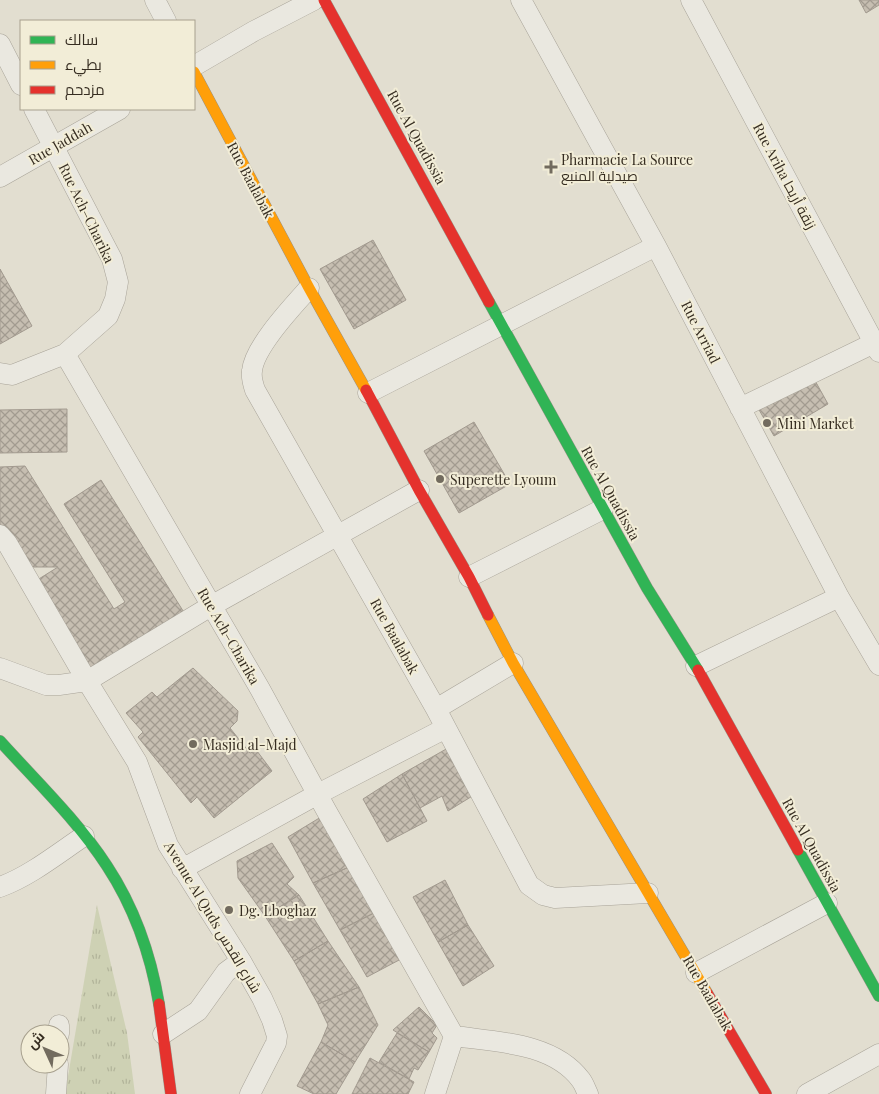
<svg xmlns="http://www.w3.org/2000/svg" width="879" height="1094" viewBox="0 0 879 1094" font-family="'Playfair Display',Cairo,serif">
	<defs>
		<pattern id="park-tufts" width="24" height="20" patternUnits="userSpaceOnUse" patternTransform="scale(1.25)"><rect width="24" height="20" fill="#ced1b4"/><path d="M3 7l-1-3M5 7V3M7 7l1-3M15 17l-1-3M17 17v-4M19 17l1-3" fill="none" stroke="#b2b49a"/></pattern>
		<pattern id="building-cross-hatch" width="8" height="8" patternUnits="userSpaceOnUse" patternTransform="scale(1.25)"><rect width="8" height="8" fill="#c6beb1"/><path d="M0 0l8 8M0 8l8-8" fill="none" stroke="#a29b90"/></pattern>
	</defs>
	<rect width="100%" height="100%" fill="#e2ded0"/>
	<path fill="url(#park-tufts)" d="M97,905l30,128 8,61h-70z"/>
	<path fill="url(#building-cross-hatch)" stroke="#a29a8f" d="M859,0h20v5l-13,8z
		M373,240l33,60 -52,29 -34,-60z
		M0,269l32,57 -32,18z
		M813,377l15,27 -54,32 -16,-28z
		M67,409v43l-67,1v-43z
		M474,422l36,62 -51,29 -35,-62z
		M25,466l89,143 11,-7 -61,-98 37,-24 84,134 -94,58 -57,-90 24,-15h-29l-29,-41v-59z
		M193,668l45,43 -1,10 -7,7 20,25 7,-2 15,20 -58,47 -17,-21 -6,6 -53,-66 5,-5 -17,-19 26,-21 5,5z
		M448,748l26,47 -26,16 -6,-15 -22,12 -18,-34z
		M402,774l25,47 -40,21 -24,-43z
		M321,817l28,50 -36,16 -25,-46z
		M272,843l22,34 -7,7 12,11 -34,21 -27,-38 -1,-17z
		M349,867l27,45 -36,18 -27,-47z
		M445,880l23,45 -30,17 -25,-45z
		M299,895l29,46 -34,20 -29,-45z
		M376,912l25,47 -34,18 -27,-47z
		M468,925l26,41 -31,20 -25,-44z
		M328,941l31,46 -41,17 -24,-43z
		M359,987l19,38 -23,37 -34,-20 7,-17 -10,-21z
		M419,1007l18,18 -5,8 5,5 -8,14 -36,-22z
		M397,1033l32,19 -11,18 -4,-2 -5,11 -30,-17z
		M321,1042l34,20 -19,32h-22l-17,-8z
		M370,1058l44,24 -6,12h-56z"/>
	<g fill="none" stroke-linecap="round" stroke-linejoin="round">
		<defs>
			<path id="street" d="M155,0l11,21
				M521,0l135,246 183,351 40,68
				M691,0l188,352
				M0,44l21,41
				M194,66l60,-35 60,-31
				M0,177l120,-68
				M309,288c-16,18 -55,59 -57,83 -1,6 1,13 3,19l181,319 93,176 14,10 12,3 93,-5
				M65,354l195,335 66,121 128,226
				M0,373l12,2 53,-21 43,-38 7,-17 3,-17 -6,-23 -78,-150
				M368,393l288,-147
				M740,408l134,-65
				M0,535l7,8 80,138 50,81 31,83 73,116 21,37 10,22 5,16 -1,7 -26,51
				M469,577l134,-68
				M696,666l143,-69
				M0,668l46,17h13l28,-4 124,-75 208,-116
				M436,709l77,-46
				M182,869l136,-75 128,-66
				M0,887c30,-11 57,-33 84,-51
				M696,973l131,-70
				M59,1034v-9
				M163,1034l35,-23 28,-39 15,-11
				M454,1036c41,6 99,6 127,44 3,4 5,10 7,14
				M56,1094l2,-30
				M435,1094l19,-58
				M807,1094l72,-40"/>
			<path id="fast" d="M489,302l158,286 51,82
				M0,741c36,40 77,79 107,125 27,41 44,90 52,138
				M798,850l81,146"/>
			<path id="slow" d="M194,72l115,216 57,102
				M488,615l25,48 194,330"/>
			<path id="jam" d="M324,0l165,302
				M366,390l53,100 50,87 19,38
				M698,670l100,180
				M707,993l59,101
				M159,1004l12,90"/>
		</defs>
		<use href="#street" stroke="#a8a398" stroke-width="21"/>
		<use href="#fast" stroke="#979388" stroke-width="12"/>
		<use href="#slow" stroke="#979388" stroke-width="12"/>
		<use href="#jam" stroke="#979388" stroke-width="12"/>
		<use href="#street" stroke="#eae8e0" stroke-width="20"/>
		<use href="#fast" stroke="#30b455" stroke-width="11"/>
		<use href="#slow" stroke="#ff9f0a" stroke-width="11"/>
		<use href="#jam" stroke="#e5322d" stroke-width="11"/>
	</g>
	<g fill="#726b5e" stroke="#f2edd7" stroke-width="2">
		<path d="M548.5 159.5h5v5h5v5h-5v5h-5v-5h-5v-5h5z"/>
		<circle cx="767" cy="423" r="5"/>
		<circle cx="440" cy="479" r="5"/>
		<circle cx="193" cy="744" r="5"/>
		<circle cx="229" cy="910" r="5"/>
	</g>
	<g text-anchor="middle" dominant-baseline="central" stroke-width="4" stroke-linejoin="round" paint-order="stroke">
		<g font-size="14" fill="#362d21" stroke="#f2edd7">
			<text transform="translate(417 137) rotate(61)">Rue Al Quadissia</text>
			<text transform="translate(60 143) rotate(-30)">Rue Jaddah</text>
			<text transform="translate(785 176) rotate(62)">Rue Ariha زنقة أريحا</text>
			<text transform="translate(251 180) rotate(62)">Rue Baalabak</text>
			<text transform="translate(87 213) rotate(64)">Rue Ach–Charika</text>
			<text transform="translate(701 332) rotate(63)">Rue Arriad</text>
			<text transform="translate(611 493) rotate(61)">Rue Al Quadissia</text>
			<text transform="translate(229 636) rotate(60)">Rue Ach–Charika</text>
			<text transform="translate(395 636) rotate(61)">Rue Baalabak</text>
			<text transform="translate(812 845) rotate(61)">Rue Al Quadissia</text>
			<text transform="translate(213 917) rotate(59)">Avenue Al Quds شارع القدس</text>
			<text transform="translate(708 993) rotate(60)">Rue Baalabak</text>
		</g>
		<g font-size="14" fill="#362d21" stroke="#f2edd7" text-anchor="start">
			<text x="561" y="159">Pharmacie La Source<tspan x="561" dy="16">صيدلية المنبع</tspan></text>
			<text x="777" y="423">Mini Market</text>
			<text x="450" y="479">Superette Lyoum</text>
			<text x="203" y="744">Masjid al-Majd</text>
			<text x="239" y="910">Dg. Lboghaz</text>
		</g>
	</g>
	<rect x="20" y="20" width="175" height="90" fill="#f2edd7" stroke="#a7a08e"/>
	<rect x="30" y="36" width="25" height="8" fill="#30b455" stroke="#a7a08e"/>
	<text x="65" y="45" font-size="15" fill="#362d21">سالك</text>
	<rect x="30" y="61" width="25" height="8" fill="#ff9f0a" stroke="#a7a08e"/>
	<text x="65" y="70" font-size="15" fill="#362d21">بطيء</text>
	<rect x="30" y="86" width="25" height="8" fill="#e5322d" stroke="#a7a08e"/>
	<text x="65" y="95" font-size="15" fill="#362d21">مزدحم</text>
	<g transform="translate(45 1049) rotate(314)"><circle r="24" fill="#f2edd7" stroke="#a7a08e"/>
	<path d="M0-4L9 19L0 12L-9 19Z" fill="#726b5e"/>
	<text y="-8" font-size="14" font-weight="bold" text-anchor="middle" fill="#362d21">ش</text>
	</g>
</svg>
